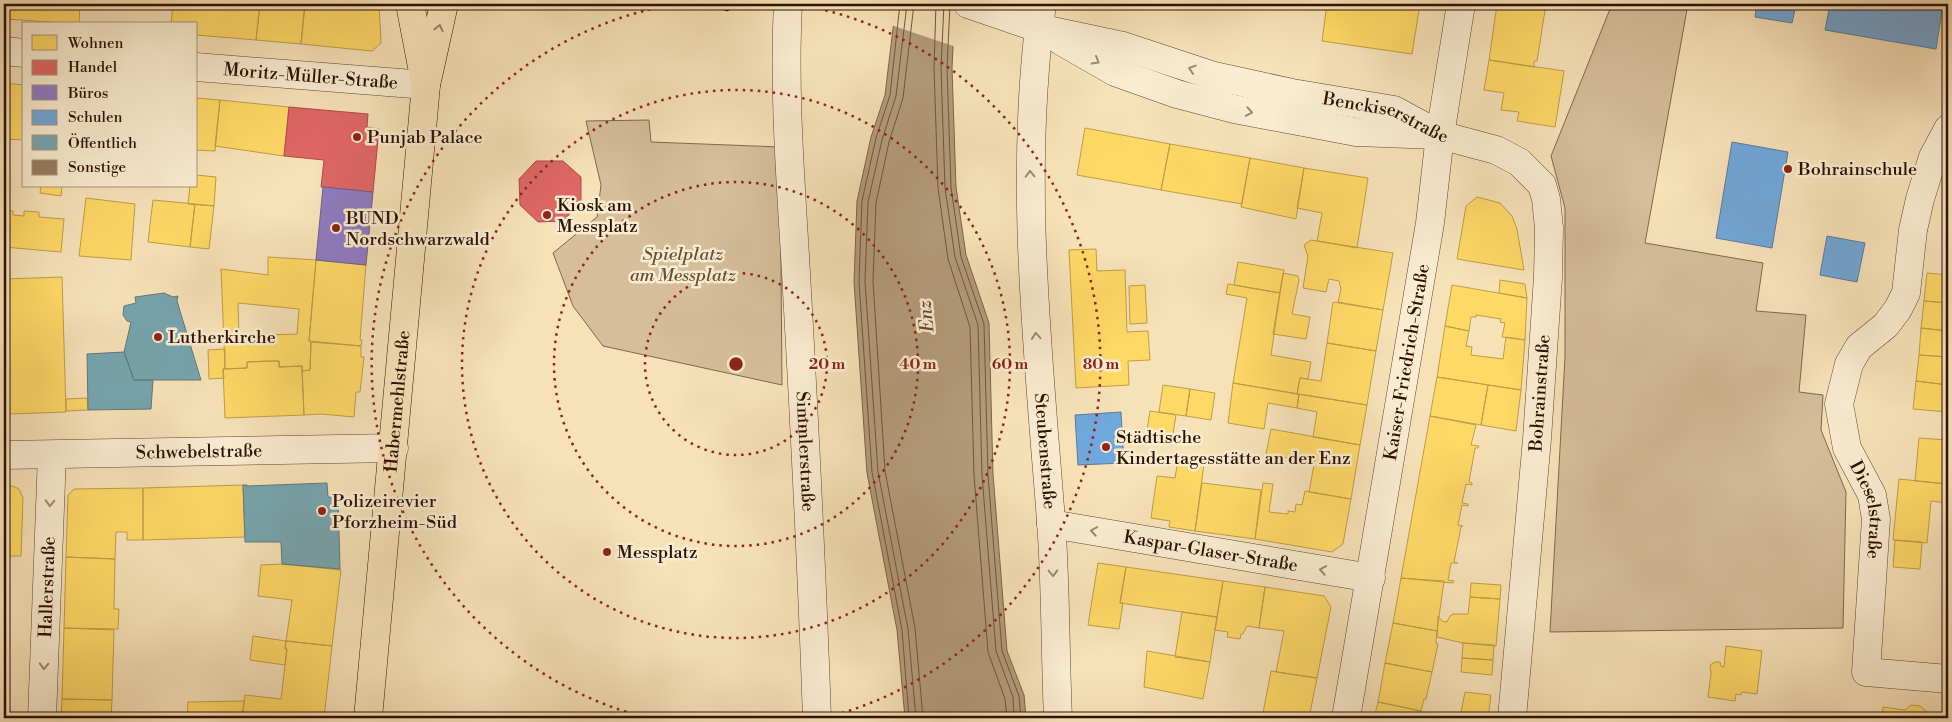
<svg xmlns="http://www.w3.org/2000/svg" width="1952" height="722" viewBox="0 0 1952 722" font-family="'Libre Bodoni',serif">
	<rect width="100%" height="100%" fill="#f7e2b8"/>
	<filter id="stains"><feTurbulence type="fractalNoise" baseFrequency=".004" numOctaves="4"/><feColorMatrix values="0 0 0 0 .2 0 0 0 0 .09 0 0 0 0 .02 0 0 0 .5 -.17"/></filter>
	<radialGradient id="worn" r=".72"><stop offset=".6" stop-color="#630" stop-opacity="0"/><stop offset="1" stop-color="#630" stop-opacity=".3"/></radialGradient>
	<path fill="#d5be99" stroke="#82674e" d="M1612,4h76l-43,239 118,20 -7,48 50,4 -7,77 24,3 -2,35 25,62 -3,136 -293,4 15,-275v-149l-14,-52z
		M649,120l2,22 129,5 2,238 -179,-39 -30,-40 -20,-53 44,-36 4,-32 -15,-64z"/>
	<path fill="#b39b7a" stroke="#7e634a" d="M896,4h59l-3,64 4,119 10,68 23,68 4,151 14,177 17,44 2,23h-121l-8,-88 -30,-157 -13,-191 3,-81 14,-64 14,-42z"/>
	<path fill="#f7e2b8" d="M893,4h64l-1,43 -65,-22z"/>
	<path fill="#ffd966" stroke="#c09d48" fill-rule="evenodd" d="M4,4h4l-2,15h-2z
		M8,4h72l-1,20 -73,-5z
		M173,4h87l-4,36 -60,-5v-11h-25z
		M260,4h45l-4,40 -45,-4z
		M305,4h74l2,39 -9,8 -71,-7z
		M1327,4h93l-8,50 -90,-13z
		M1497,4h49l-9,57h-3v6l-45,-7z
		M1489,60l75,11 -9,56 -38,-6 2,-9 -18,-2 3,-17 -20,-3z
		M4,83l20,2v55l-20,-1z
		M196,98l24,2 -5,51 -19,-1z
		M220,100l69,7 -5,49 -69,-10z
		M1085,128l85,16 -9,46 -84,-15z
		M1170,144l80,14 -8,46 -81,-14z
		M1250,158l54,10 -8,51 -55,-12z
		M1304,168l64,10 -11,70 -40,-7 5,-28 -25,-5z
		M196,175l20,2 -2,29 -26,-2 2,-18h6z
		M41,186h21l-1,10 -21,-3z
		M1477,197l23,6 12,13 5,13 7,41 -67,-11 9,-53z
		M86,198l49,6 -4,56 -52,-4z
		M153,200l42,4 -5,43 -42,-5z
		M195,204l19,2 -5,43 -19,-2z
		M4,210l9,1v4l11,1v-5l15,1v5l25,2 -3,33 -57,-5z
		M1311,240l82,13 -10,57 -45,-8 3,-13 -2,-8 -10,-2 -3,13 -23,-4 5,-32 -4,-11z
		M1096,249l1,22 28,-1 2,62 21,-1 2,29 -22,1 1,24 -53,3 -7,-138z
		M268,257l48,3 -7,81 2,1 -1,28 -8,1v-5l-23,1v-6h-9l-23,1v6l-22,1 -4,-100 47,6zM238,303l61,6 -2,25 -58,2z
		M316,260l50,5 -6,75h2l-1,6 -52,-5z
		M1238,262l46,8 -4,23 -46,-8z
		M1283,273l15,3 1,4 -7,34 18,3 -4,22 -33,-5z
		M1927,273l21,2v28l-24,-2z
		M62,277l4,135 -57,2 -4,-135z
		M1500,280l25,4 2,14 -28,-5z
		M1228,284l52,9 -9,62 40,7 -3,17 -8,-1 -3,16 -64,-11 14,-85 -21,-4z
		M1145,285l2,38 -17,1 -1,-38z
		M1452,285l75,13 -2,42 -23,-3 3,-14 -5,-1 1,-3 -25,-4v2h-5l-2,14 -24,-5z
		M1924,301l24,2v28l-27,-3z
		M1333,302l50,8 -7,41 -49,-8z
		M1445,326l24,5 -3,15 6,1 -1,8 32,4 3,-22 19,3 -4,50 -84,-13z
		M1921,328l27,3v26l-29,-2z
		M311,342l50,4v11h3l-4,35h-4l-2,25 -33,-3 -17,1 -2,-44 8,-1z
		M1327,343l49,8 -9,54 -70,-11 3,-16 21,3z
		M225,349v20h-2l1,9 -15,1 -1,-29z
		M1919,355l29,2v28l-32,-4z
		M270,361h9v6l23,-1 2,49 -79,3 -2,-49 24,-1v-6z
		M4,367h4l1,51h-5z
		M1437,377l51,8 -7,40 -51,-9z
		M1916,381l32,4v27l-35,-3z
		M1233,383l66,11 -2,14 -29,-5 -4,26 -36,-6z
		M1163,385l27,4 -4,27 -27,-4z
		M1488,385l33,5 -5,41 -35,-6z
		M1190,389l25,4 -4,27 -25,-4z
		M1299,394l68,11 -7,40 -47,-8 4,-25 -20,-4z
		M87,398l1,12 -22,1v-12z
		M1150,411l26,4 -4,25 -26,-4z
		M1430,416l46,9 -5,20 8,1 -1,2h-3l-6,34 3,1v2l-6,-1 -4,19 6,1v2l-6,-1 -4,20 5,1 -2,1 -7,35 4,1h-7l-3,17 6,1 -1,2 -52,-5z
		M1271,429l89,16 -9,54 -42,-7 6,-33 -11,-2v2l-4,1 -34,-6z
		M1919,438l29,2v44l-33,-3z
		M1178,460l26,4 -9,67 -26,-4 1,-6 -19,-3 6,-42 18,2z
		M1899,479l49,5v19l-17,-2 -4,42 -34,-3z
		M1202,483l59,7 -6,49 -60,-8z
		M1263,483l10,1 -4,28 19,2v-3l7,1 1,-8 6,1 3,-14 46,8 -8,45 -11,8 -77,-13z
		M243,485l2,52 -102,3v-52z
		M4,486h9l6,3 4,9 -2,58h-11l-1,11 -5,5z
		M143,488v52h-16v-8h-11l-1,27 -49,-2 2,-62 6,-6z
		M1895,540l27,2 -2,27 -27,-2z
		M66,557l49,2 -1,50h5l-1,20 -54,-1z
		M1098,563l28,4 -6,36h3l-4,26 -31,-4z
		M282,564l59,6 -9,76 -46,-5 6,-41 -34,-4 3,-31z
		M1126,567l97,14 -6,36 -97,-14z
		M1401,578l43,3 -7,50 -44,-8z
		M1223,581l42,6 -6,41 -12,-2 -4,8h-2l-1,5 -13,-2 1,-5 -13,-2z
		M1471,583l30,2 -1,14 -30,-2z
		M1265,587l59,9 7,11 -14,71 -41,-6 8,-41 -25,-3z
		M1470,597l30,2 -4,47 -33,-3 -26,-6 1,-21 4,5 5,1 3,-6 3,-2h15z
		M1182,612l35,5 -7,45 -35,-5z
		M1393,623l44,8 -1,12 2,1 -6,28 -47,-9z
		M64,628l50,2 -2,70 -50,-1z
		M253,636l33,5 -1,8h2l-2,16 -35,-5z
		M286,641l46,5 -8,72h-82l3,-23 36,4 6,-50h-2z
		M1463,643l31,2 -1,15 -31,-2z
		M1726,646l36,5 -5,43 -15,-2 -1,3 -5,-1 -1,7 -27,-4 3,-23 -1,-9 5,-3h5l1,4 3,1z
		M1147,651l63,11 -7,37 -59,-12z
		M1462,658l31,2 -1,15 -31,-3z
		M1385,663l47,9 -6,27h-2l-3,12 -43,-9z
		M1271,671l46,7 -8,40h-47z
		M1465,692l26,3 -3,23 -28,-1z
		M62,699l50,1 -1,18h-50z
		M244,701l-2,17h-55l1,-16z
		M1378,702l43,9 -2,7h-45z
		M1911,705l9,1 6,5 -1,7h-43l1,-11 22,3z
		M1143,714l20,4h-70v-1z"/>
	<path fill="#e06666" stroke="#ab4c48" d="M289,107l79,7 -1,13 12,2 -6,63 -52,-5 3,-27 -40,-4z
		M536,161h27l18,16v25l-18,19 -25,1 -18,-17 -1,-26z"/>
	<path fill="#8e7cc3" stroke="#715c89" d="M323,187l50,5 -7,73 -50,-5z"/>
	<path fill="#6fa8dc" stroke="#5c7a9b" d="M1757,4h186l-7,45 -111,-19 4,-20 -33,-5 -4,18 -37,-6z
		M1732,142l56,10 -16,96 -56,-10z
		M1827,236l38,7 -8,39 -37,-7z
		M1121,412l3,51 -46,2 -3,-50z"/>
	<path fill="#76a5af" stroke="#60787b" d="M164,293l9,4 5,-1 -1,5 24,79h-67l-10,-28 7,-30 -4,-1 -4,-6 1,-9 12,-3 -1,-6z
		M124,352l10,28h19l-2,29 -63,1 -1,-56z
		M327,483l1,14h10l2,72 -58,-5 -1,-22h-36l-2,-57h4v1z"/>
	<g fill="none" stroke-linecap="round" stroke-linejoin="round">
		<path stroke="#70563e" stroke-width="1" d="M900,4l-10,91 -14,43 -14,63 -3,81 13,190 30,158 7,88
			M907,4l-11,92 -14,44 -14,62 -3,79 13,191 30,157 8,89
			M914,4l-11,94 -14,44 -13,61 -3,78 12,190 30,157 8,90
			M936,4l-2,64 4,120 10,71 22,68 4,148 14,177 17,47 2,19
			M944,4l-3,64 4,120 10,69 23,68 4,150 14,176 17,46 1,21
			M950,4l-3,64 4,119 10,70 23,67 4,151 14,176 17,45 2,22"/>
	</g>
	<path fill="#977d61" stroke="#2e1002" d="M704,4h27l-3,7z"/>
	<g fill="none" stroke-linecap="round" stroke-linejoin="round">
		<defs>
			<g id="minor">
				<path id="s1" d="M788,4c-5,95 4,192 9,287 8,142 15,285 20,427"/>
				<path id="s2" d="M968,4l70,24 85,18 91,30 78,17 102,17 46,25 56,15 23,12 23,23 4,14 3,29 -1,49 -11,162 -25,279"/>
				<path id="s3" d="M1042,4c-24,172 -4,345 9,517 5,66 4,132 7,197"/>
				<path d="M1061,41l54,31 62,22 57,15 122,23 81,3"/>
				<path d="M4,51l20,2"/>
				<path id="s4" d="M196,67l230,18"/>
				<path id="s5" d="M1948,129l-15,28 -13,42 -7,31 -7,63 -8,16 -12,16 -27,22 -10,17 -10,40 8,44 25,47 4,24 -10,153 82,7"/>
				<path id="s6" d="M4,455l390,-7"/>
				<path id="s7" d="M1051,524l320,54"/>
				<path id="s8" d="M42,718l10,-263"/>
				<path id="s9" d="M1346,718l84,-495 10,-88 21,-131"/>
			</g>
			<g id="major">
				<path d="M410,4l14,73"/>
				<path id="s10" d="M368,718l58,-633 18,-81"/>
			</g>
		</defs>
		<use href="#minor" stroke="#604430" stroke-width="29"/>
		<use href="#major" stroke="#2e1002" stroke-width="29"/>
		<use href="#minor" stroke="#faecd1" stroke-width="28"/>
		<use href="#major" stroke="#f7e2b8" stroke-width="28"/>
	</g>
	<defs><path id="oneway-chevron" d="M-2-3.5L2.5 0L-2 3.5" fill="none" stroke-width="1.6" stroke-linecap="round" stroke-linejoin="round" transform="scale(1.25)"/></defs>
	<use stroke="#9d8466" href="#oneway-chevron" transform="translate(439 28) rotate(-77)"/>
	<g stroke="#9e8974">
		<use href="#oneway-chevron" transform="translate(1096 61) rotate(30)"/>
		<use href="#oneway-chevron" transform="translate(1192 69) rotate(-162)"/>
		<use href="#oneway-chevron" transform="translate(1249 112) rotate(11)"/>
		<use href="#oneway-chevron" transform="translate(1030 174) rotate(-91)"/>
		<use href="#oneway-chevron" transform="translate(1036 336) rotate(-95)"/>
		<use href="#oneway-chevron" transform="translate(50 503) rotate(92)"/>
		<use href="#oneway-chevron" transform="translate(1094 531) rotate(-170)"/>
		<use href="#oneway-chevron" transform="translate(1323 570) rotate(-170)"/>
		<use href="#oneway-chevron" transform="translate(1053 573) rotate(88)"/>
		<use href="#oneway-chevron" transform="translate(44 666) rotate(92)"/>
	</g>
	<g fill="none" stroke="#8f2418" stroke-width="2.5" stroke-dasharray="2.5 5">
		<circle cx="736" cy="364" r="91"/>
		<circle cx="736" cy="364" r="182"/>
		<circle cx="736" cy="364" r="274"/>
		<path d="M648 718A365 365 0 0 1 676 4M796 4A365 365 0 0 1 824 718"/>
	</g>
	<g fill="#8f2418" stroke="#faecd1" stroke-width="2">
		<circle cx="357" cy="137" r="5"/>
		<circle cx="1788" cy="169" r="5"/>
		<circle cx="547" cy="215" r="5"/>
		<circle cx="336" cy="228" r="5"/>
		<circle cx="158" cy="337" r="5"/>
		<circle cx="1106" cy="447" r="5"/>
		<circle cx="322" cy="511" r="5"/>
		<circle cx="607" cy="552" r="5"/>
	</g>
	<g text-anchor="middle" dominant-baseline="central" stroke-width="5" stroke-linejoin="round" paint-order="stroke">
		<g font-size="18" fill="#2e1002" stroke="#faecd1">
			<text stroke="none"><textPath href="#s4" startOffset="115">Moritz-Müller-Straße</textPath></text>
			<text stroke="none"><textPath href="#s2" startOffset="434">Benckiserstraße</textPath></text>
			<text stroke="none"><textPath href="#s9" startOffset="361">Kaiser-Friedrich-Straße</textPath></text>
			<text transform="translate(1540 393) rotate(-86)">Bohrainstraße</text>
			<text stroke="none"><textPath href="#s10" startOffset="318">Habermehlstraße</textPath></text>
			<text stroke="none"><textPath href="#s1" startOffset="448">Simmlerstraße</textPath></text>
			<text stroke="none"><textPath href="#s3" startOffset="448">Steubenstraße</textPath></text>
			<text stroke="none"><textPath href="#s6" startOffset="195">Schwebelstraße</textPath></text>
			<text stroke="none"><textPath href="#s5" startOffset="416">Dieselstraße</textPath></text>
			<text stroke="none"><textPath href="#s7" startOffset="162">Kaspar-Glaser-Straße</textPath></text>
			<text stroke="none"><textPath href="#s8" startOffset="131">Hallerstraße</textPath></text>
		</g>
		<g font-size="18" fill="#2e1002" stroke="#faecd1" text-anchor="start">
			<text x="367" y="137">Punjab Palace</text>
			<text x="1798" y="169">Bohrainschule</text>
			<text x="557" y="205">Kiosk am<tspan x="557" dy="21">Messplatz</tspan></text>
			<text x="346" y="218">BUND<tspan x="346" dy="21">Nordschwarzwald</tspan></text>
			<text x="168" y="337">Lutherkirche</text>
			<text x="1116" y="437">Städtische<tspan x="1116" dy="21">Kindertagesstätte an der Enz</tspan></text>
			<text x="332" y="501">Polizeirevier<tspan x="332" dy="21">Pforzheim-Süd</tspan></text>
			<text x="617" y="552">Messplatz</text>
		</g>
		<g font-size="18" font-style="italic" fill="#684d37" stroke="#faecd1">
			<text x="683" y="254">Spielplatz<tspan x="683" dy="21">am Messplatz</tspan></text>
		</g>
		<g font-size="19" font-style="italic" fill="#634832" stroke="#faecd1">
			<text transform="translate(926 316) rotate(-95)">Enz</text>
		</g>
	</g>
	<circle cx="736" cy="364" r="8" fill="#8f2418" stroke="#faecd1" stroke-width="2.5"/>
	<g font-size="15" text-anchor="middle" font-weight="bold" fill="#8f2418" stroke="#faecd1" stroke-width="5" stroke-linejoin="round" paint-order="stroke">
		<text x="827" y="369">20 m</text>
		<text x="918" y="369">40 m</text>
		<text x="1010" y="369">60 m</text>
		<text x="1101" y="369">80 m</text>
	</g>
	<rect width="1952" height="722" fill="none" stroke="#f7e2b8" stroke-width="20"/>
	<rect x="5" y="5" width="1942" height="712" fill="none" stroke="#2e1002" stroke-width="2.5"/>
	<rect x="10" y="10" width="1932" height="702" fill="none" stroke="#2e1002"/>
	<rect x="22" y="22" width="175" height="165" fill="#faecd1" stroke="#a8947e"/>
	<rect x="32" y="35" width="25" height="15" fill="#ffd966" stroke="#a8947e"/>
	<text x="68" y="48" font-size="15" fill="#2e1002">Wohnen</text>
	<rect x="32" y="60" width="25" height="15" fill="#e06666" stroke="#a8947e"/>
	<text x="68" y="72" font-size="15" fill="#2e1002">Handel</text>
	<rect x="32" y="85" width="25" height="15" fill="#8e7cc3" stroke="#a8947e"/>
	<text x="68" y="98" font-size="15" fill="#2e1002">Büros</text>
	<rect x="32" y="110" width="25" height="15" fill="#6fa8dc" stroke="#a8947e"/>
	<text x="68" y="122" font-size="15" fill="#2e1002">Schulen</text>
	<rect x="32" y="135" width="25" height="15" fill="#76a5af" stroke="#a8947e"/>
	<text x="68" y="148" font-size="15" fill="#2e1002">Öffentlich</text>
	<rect x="32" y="160" width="25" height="15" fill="#977d61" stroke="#a8947e"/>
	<text x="68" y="172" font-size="15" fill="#2e1002">Sonstige</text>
	<rect width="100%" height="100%" filter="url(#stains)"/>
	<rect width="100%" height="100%" fill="url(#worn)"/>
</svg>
